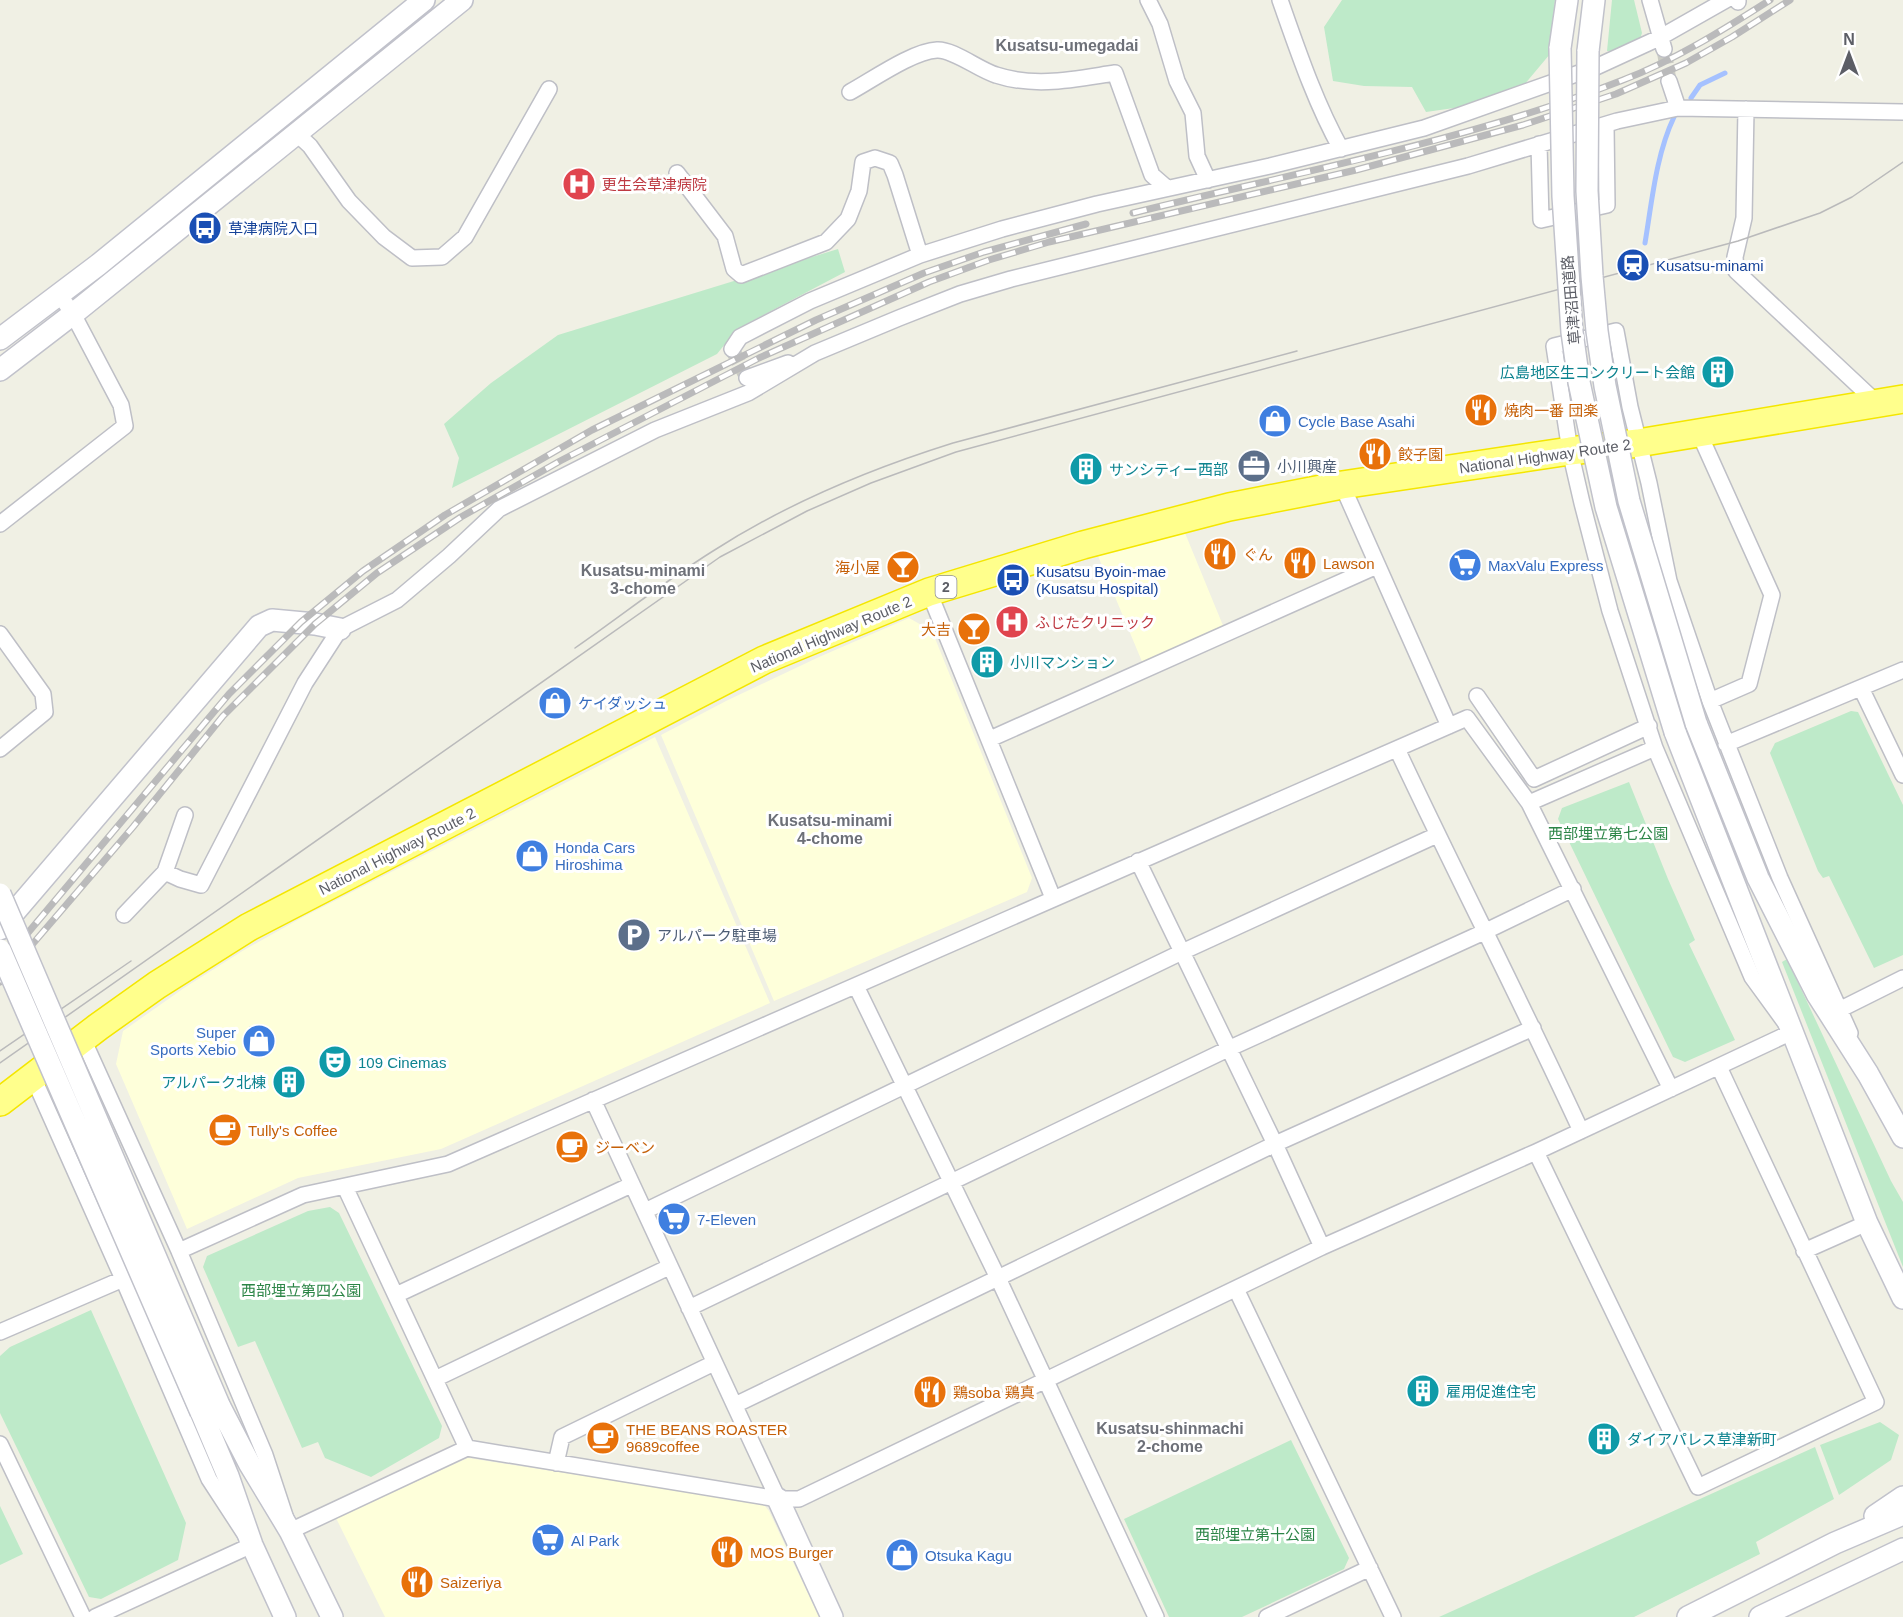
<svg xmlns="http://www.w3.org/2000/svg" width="1903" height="1617" viewBox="0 0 1903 1617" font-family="Arial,'Noto Sans JP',sans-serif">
	<rect width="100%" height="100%" fill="#f0f0e4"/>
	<path fill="#feffda" d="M1185,533l39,95 -81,36 -45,-108z
		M909,618l23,13 100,247 -5,14 -253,109 -113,-266 67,-35 91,-43z
		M655,737l115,266 -329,146 -143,29 -111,51 -71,-165 7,-33 61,-43 60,-38 59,-33z
		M468,1458l287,44 9,3 5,6 50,106h-434l-49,-99z"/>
	<path fill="#beeac9" d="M1342,0h213l-5,54 -26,31 -56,21 -42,6 -14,-25 -48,-1 -31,-5 -9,-54z
		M1612,0h22l8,33 -2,6 -27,12h-6z
		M838,249l7,23 -108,57 -20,25 -265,134 7,-30 -15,-34 47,-41 67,-48z
		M1851,711l7,1 45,93v150l-29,13 -45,-92 -6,2 -5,-7 -48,-118 5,-10z
		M1629,782l39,97 27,61 -6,4 46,96 -50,22 -12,-5 -115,-238 4,-11z
		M1787,959l104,222 12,21v65l-121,-305z
		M330,1207l9,6 103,213 -3,12 -68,39 -46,-19 -7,-16 -16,6 -47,-107 -17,6 -35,-80 4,-11 101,-45z
		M91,1310l95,213 -8,37 -77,39 -12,-2 -89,-184v-57l10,-9z
		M1880,1422l19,13 -8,25 -52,35 -19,-50z
		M1291,1440l58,118 -5,11 -102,48h-73l-45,-98z
		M1815,1447l19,52 -78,43 4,12 -126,63h-195z
		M0,1506l23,48 -23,11z"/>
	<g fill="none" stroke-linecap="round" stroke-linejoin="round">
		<path stroke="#a5c1ff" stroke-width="5" d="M1691,98l9,-13 25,-12
			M1645,243c7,-42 11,-88 29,-126"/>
		<path stroke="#cbccc4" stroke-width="15" stroke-dasharray="15 8" stroke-linecap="butt" d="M1664,49l5,32
			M732,349l15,29"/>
		<defs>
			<path id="street" d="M1148,0l12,24 17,57 16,32 4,43 11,24
				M1280,0c18,51 35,102 61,149
				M1650,0l14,49
				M1738,0v2
				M1669,81l9,27
				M850,92c22,-12 63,-41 87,-42 16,-1 42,20 59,25 40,13 79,4 119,-2l37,102 15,13
				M1746,109l-2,109 -9,39 1,14 141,132
				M297,134l13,12 39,55 35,36 28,21 30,-1 23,-20 84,-148
				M1539,144l2,76 66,-15 -1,-80
				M677,173l48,63 9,33 7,6 85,-33 22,-23 11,-28 4,-29 12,-4 15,5 5,12 25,80
				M732,349l8,-12 70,-36 110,-46 82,-26 95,-25 173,-38 154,-38 172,-61 63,-29 67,-38
				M747,378l41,-15
				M1699,433l73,162 -23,89 -39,17
				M1342,485l107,241
				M0,524l125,-98 -4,-21 -48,-91 -14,-20
				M929,592l124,306
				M0,634l43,60 2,18 -45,37
				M1861,688l42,87
				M1477,696l57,83 115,-53
				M990,739l387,-173
				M1726,744l177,-74
				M1397,749c60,128 125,254 184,382
				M1529,803l126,-55
				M1138,861l137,283 47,103
				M165,872l20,-57
				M124,915l41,-43 15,7 21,6 104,-202 35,-54 57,-29 52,-44 50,-47 156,-79 93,-37 67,-40 84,-35 61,-24 51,-15 457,-113 149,-45 61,-13 225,4
				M856,986l142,292 158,339
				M1841,1009l62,-31
				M83,1039l96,212 86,204 25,76 177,-83 311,51h21l523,-252 214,-95 256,-120 -40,-55 -97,-229 -45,-137 -28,-108 -12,-52 -16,-105 62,-15 14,76 19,76 20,98 41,120 70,177 70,155
				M33,1077l90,202 86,200 43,66 -157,72
				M593,1100l185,399
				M1536,1152l162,335 178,-85 -157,-335
				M345,1187l122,261
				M645,1211l537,-259 255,-117
				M179,1251l124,-56 145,-31 1019,-446 62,85 142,286
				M1804,1251l63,-28
				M1236,1289l157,328
				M396,1295l235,-110
				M689,1308l539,-259 256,-117 89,-43
				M0,1332l123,-53
				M435,1379l234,-112
				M735,1405l540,-261 258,-116
				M0,1444l83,173
				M556,1463l6,-26 152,-74
				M1267,1617l103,-49"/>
			<path id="secondary" d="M1560,48l7,-48
				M1588,51l6,-51
				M0,339l98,-74 326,-265
				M0,370l73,-56 389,-314
				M1696,723l62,155 59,116 51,80 35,63
				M1675,732l192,491 36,75
				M0,929l259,-303 13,-6 43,4 25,5
				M219,1405l30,58 41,68 42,86
				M201,1412l27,64 24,69 33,72
				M778,1499l54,118
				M1875,1516l28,-19
				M1688,1617l147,-74 68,-29
				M1760,1617l143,-68"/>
			<path id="highway" d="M0,1102l98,-75 59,-42 92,-58 515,-267 165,-68 154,-47 146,-38 113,-22 228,-34 68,-8 265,-44"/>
		</defs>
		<use href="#street" stroke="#bebfc6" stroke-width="18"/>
		<use href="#secondary" stroke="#c1c2cb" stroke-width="24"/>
		<use href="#highway" stroke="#f4e600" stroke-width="30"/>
		<use href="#street" stroke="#fff" stroke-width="15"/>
		<use href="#secondary" stroke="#fff" stroke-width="21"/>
		<use href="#highway" stroke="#ffff8c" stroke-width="27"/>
		<path stroke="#bababb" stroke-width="1.5" d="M575,648c46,-32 90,-67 138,-97 73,-47 157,-82 240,-108l344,-92
			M0,1051l131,-90
			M0,1063l720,-506 87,-46 64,-28 85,-31 782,-211 82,-28 32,-16 51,-35"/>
		<defs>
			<path id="rail" d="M1133,213c164,-41 332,-71 490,-133 52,-20 100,-50 147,-80
				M0,966l229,-272 72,-72 62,-51 82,-56 147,-85 224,-110 108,-47 60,-21 102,-28
				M0,982l133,-155 90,-111 92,-92 62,-51 84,-56 99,-56 199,-103 170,-76 60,-22 60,-18 307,-72 167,-45 93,-31 70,-31 46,-26 58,-37"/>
		</defs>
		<use href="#rail" stroke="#bababb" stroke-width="7"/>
		<use href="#rail" stroke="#fff" stroke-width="4.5" stroke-dasharray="14" stroke-linecap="butt"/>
		<defs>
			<path id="secondary-bridge" d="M1560,48l3,148 9,136 7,50 27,125 69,225
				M1588,51l-1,140 5,85 5,55 8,55 24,115 67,222
				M0,894l219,511
				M0,950l201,462"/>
		</defs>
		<use href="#secondary-bridge" stroke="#c1c2cb" stroke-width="24" stroke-linecap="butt"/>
		<use href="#secondary-bridge" stroke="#fff" stroke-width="21"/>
	</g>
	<defs>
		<symbol id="hospital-disc" viewBox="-11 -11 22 22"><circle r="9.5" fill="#e0444e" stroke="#fff"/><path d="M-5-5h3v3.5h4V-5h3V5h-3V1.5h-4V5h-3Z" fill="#fff"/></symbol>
		<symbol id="bus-disc" viewBox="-11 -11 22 22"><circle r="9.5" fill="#1a4fb4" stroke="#fff"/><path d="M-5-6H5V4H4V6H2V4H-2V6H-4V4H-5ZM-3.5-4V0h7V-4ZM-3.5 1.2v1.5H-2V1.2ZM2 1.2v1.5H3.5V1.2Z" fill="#fff"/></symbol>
		<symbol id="station-disc" viewBox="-11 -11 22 22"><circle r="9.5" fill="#1a4fb4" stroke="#fff"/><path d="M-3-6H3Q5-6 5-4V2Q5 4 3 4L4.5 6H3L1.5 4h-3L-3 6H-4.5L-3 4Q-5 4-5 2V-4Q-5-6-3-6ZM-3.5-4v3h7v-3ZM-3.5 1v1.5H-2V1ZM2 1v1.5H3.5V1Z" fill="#fff"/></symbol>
		<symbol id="building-disc" viewBox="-11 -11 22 22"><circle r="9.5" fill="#0f9aa8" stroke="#fff"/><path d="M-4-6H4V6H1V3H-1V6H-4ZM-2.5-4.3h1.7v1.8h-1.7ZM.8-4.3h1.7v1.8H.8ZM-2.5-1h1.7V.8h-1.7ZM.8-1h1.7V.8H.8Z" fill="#fff"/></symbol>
		<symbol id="restaurant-disc" viewBox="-11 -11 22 22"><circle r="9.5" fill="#e8710a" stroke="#fff"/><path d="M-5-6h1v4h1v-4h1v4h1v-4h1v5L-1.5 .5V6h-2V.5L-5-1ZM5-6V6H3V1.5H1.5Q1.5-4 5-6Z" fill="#fff"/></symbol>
		<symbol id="shop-disc" viewBox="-11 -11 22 22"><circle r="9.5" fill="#3f7fe0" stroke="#fff"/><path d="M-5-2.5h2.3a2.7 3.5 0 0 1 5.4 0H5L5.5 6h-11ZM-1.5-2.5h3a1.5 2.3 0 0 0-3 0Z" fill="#fff"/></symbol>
		<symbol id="office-disc" viewBox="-11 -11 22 22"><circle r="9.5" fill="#5c6f8a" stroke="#fff"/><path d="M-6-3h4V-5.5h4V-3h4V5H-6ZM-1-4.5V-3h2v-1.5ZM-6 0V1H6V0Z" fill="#fff"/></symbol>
		<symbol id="supermarket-disc" viewBox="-11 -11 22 22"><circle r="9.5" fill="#3f7fe0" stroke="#fff"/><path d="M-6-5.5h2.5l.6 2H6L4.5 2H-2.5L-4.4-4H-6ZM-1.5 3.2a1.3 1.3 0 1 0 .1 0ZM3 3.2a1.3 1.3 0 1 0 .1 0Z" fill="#fff"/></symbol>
		<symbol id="bar-disc" viewBox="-11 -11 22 22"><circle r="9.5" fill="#e8710a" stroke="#fff"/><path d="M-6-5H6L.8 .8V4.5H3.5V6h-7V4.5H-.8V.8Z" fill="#fff"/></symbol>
		<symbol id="parking-disc" viewBox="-11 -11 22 22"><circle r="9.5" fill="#5c6f8a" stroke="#fff"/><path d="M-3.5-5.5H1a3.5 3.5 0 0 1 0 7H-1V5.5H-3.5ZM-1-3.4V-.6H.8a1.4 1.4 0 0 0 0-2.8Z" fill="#fff"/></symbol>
		<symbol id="theatre-disc" viewBox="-11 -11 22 22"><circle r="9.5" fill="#0f9aa8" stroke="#fff"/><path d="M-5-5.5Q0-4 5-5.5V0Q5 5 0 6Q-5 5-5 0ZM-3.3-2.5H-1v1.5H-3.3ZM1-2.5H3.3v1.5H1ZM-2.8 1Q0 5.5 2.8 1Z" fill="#fff"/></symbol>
		<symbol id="cafe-disc" viewBox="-11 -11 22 22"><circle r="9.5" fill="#e8710a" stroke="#fff"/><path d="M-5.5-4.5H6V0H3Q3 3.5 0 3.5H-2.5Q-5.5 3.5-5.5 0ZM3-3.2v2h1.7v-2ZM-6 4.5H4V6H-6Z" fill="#fff"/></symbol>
	</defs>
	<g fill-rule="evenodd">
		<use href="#hospital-disc" x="560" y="165" width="38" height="38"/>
		<use href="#bus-disc" x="186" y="209" width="38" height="38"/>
		<use href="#station-disc" x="1614" y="246" width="38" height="38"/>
		<use href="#building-disc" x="1699" y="353" width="38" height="38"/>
		<use href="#restaurant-disc" x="1462" y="391" width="38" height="38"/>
		<use href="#shop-disc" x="1256" y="402" width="38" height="38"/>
		<use href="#restaurant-disc" x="1356" y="435" width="38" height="38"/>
		<use href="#office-disc" x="1235" y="447" width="38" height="38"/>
		<use href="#building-disc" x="1067" y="450" width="38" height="38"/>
		<use href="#restaurant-disc" x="1201" y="535" width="38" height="38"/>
		<use href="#restaurant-disc" x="1281" y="544" width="38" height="38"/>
		<use href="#supermarket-disc" x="1446" y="546" width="38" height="38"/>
		<use href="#bar-disc" x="884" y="548" width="38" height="38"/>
		<use href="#bus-disc" x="994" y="561" width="38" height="38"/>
		<use href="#hospital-disc" x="993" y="603" width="38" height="38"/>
		<use href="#bar-disc" x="955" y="610" width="38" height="38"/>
		<use href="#building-disc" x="968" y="643" width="38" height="38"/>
		<use href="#shop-disc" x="536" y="684" width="38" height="38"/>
		<use href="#shop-disc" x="513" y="837" width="38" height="38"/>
		<use href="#parking-disc" x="615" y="916" width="38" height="38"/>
		<use href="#shop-disc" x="240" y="1022" width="38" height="38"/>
		<use href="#theatre-disc" x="316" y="1043" width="38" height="38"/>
		<use href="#building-disc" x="270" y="1063" width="38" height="38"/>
		<use href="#cafe-disc" x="206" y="1111" width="38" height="38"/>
		<use href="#cafe-disc" x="553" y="1128" width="38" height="38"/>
		<use href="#supermarket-disc" x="655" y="1200" width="38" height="38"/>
		<use href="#building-disc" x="1404" y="1372" width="38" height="38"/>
		<use href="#restaurant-disc" x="911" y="1373" width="38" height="38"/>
		<use href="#cafe-disc" x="584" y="1419" width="38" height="38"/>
		<use href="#building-disc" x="1585" y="1420" width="38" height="38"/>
		<use href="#supermarket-disc" x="529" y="1521" width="38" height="38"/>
		<use href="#restaurant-disc" x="708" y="1533" width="38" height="38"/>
		<use href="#shop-disc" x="883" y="1536" width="38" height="38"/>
		<use href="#restaurant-disc" x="398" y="1563" width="38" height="38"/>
	</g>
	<g text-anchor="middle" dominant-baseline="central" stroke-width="6" stroke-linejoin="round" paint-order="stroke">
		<rect fill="#fff" stroke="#8d8e94" stroke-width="1.5" x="935.5" y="576" width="21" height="22" rx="4.5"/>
		<g font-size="14" font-weight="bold" fill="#5c5e66">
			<text x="946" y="587">2</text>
		</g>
		<g font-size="15" fill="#be3a42" stroke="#fff" text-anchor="start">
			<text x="602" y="184">更生会草津病院</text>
			<text x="1035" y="622">ふじたクリニック</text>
		</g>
		<g font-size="15" fill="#164399" stroke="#fff" text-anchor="start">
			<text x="228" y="228">草津病院入口</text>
			<text x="1656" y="265">Kusatsu-minami</text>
			<text x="1036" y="571">Kusatsu Byoin-mae<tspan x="1036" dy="17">(Kusatsu Hospital)</tspan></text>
		</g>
		<g font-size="15" fill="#5c5e66" stroke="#fff">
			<text transform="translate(1571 300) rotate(-95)">草津沼田道路</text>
			<text transform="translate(1545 456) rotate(-8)">National Highway Route 2</text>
			<text transform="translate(831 634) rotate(-23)">National Highway Route 2</text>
			<text transform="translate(397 851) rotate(-27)">National Highway Route 2</text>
		</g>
		<g font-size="15" fill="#0d838f" stroke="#fff" text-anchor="start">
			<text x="1695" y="372" text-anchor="end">広島地区生コンクリート会館</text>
			<text x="1109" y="469">サンシティー西部</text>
			<text x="1010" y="662">小川マンション</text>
			<text x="358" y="1062">109 Cinemas</text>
			<text x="266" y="1082" text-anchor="end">アルパーク北棟</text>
			<text x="1446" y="1391">雇用促進住宅</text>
			<text x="1627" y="1439">ダイアパレス草津新町</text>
		</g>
		<g font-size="15" fill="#c56008" stroke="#fff" text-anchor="start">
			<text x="1504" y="410">焼肉一番 団楽</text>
			<text x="1398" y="454">餃子園</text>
			<text x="1243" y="554">ぐん</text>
			<text x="1323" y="563">Lawson</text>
			<text x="880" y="567" text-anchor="end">海小屋</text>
			<text x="951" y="629" text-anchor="end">大吉</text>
			<text x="248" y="1130">Tully's Coffee</text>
			<text x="595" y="1147">ジーベン</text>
			<text x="953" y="1392">鶏soba 鶏真</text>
			<text x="626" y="1429">THE BEANS ROASTER<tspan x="626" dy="17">9689coffee</tspan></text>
			<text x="750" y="1552">MOS Burger</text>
			<text x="440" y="1582">Saizeriya</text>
		</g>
		<g font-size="15" fill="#366cbe" stroke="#fff" text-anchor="start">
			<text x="1298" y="421">Cycle Base Asahi</text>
			<text x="1488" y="565">MaxValu Express</text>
			<text x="578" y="703">ケイダッシュ</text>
			<text x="555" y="847">Honda Cars<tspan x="555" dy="17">Hiroshima</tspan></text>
			<text x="236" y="1032" text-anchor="end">Super<tspan x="236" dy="17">Sports Xebio</tspan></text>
			<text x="697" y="1219">7-Eleven</text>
			<text x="571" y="1540">Al Park</text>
			<text x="925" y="1555">Otsuka Kagu</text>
		</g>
		<g font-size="15" fill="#4e5e75" stroke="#fff" text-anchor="start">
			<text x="1277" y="466">小川興産</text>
			<text x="657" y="935">アルパーク駐車場</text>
		</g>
		<g font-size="15" fill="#2c8547" stroke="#fff">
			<text x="1608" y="833">西部埋立第七公園</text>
			<text x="301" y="1290">西部埋立第四公園</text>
			<text x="1255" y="1534">西部埋立第十公園</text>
		</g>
		<g font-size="16" font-weight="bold" fill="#6d7078" stroke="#fff">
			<text x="1067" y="45">Kusatsu-umegadai</text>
			<text x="643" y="570">Kusatsu-minami<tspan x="643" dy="18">3-chome</tspan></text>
			<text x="830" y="820">Kusatsu-minami<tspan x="830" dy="18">4-chome</tspan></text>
			<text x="1170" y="1428">Kusatsu-shinmachi<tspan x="1170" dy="18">2-chome</tspan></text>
		</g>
	</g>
	<g transform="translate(1849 54)" stroke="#ffffff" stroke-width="4.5" paint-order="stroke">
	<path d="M0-4.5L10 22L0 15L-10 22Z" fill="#5c5e66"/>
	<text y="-9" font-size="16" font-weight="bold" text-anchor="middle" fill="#5c5e66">N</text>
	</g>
</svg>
